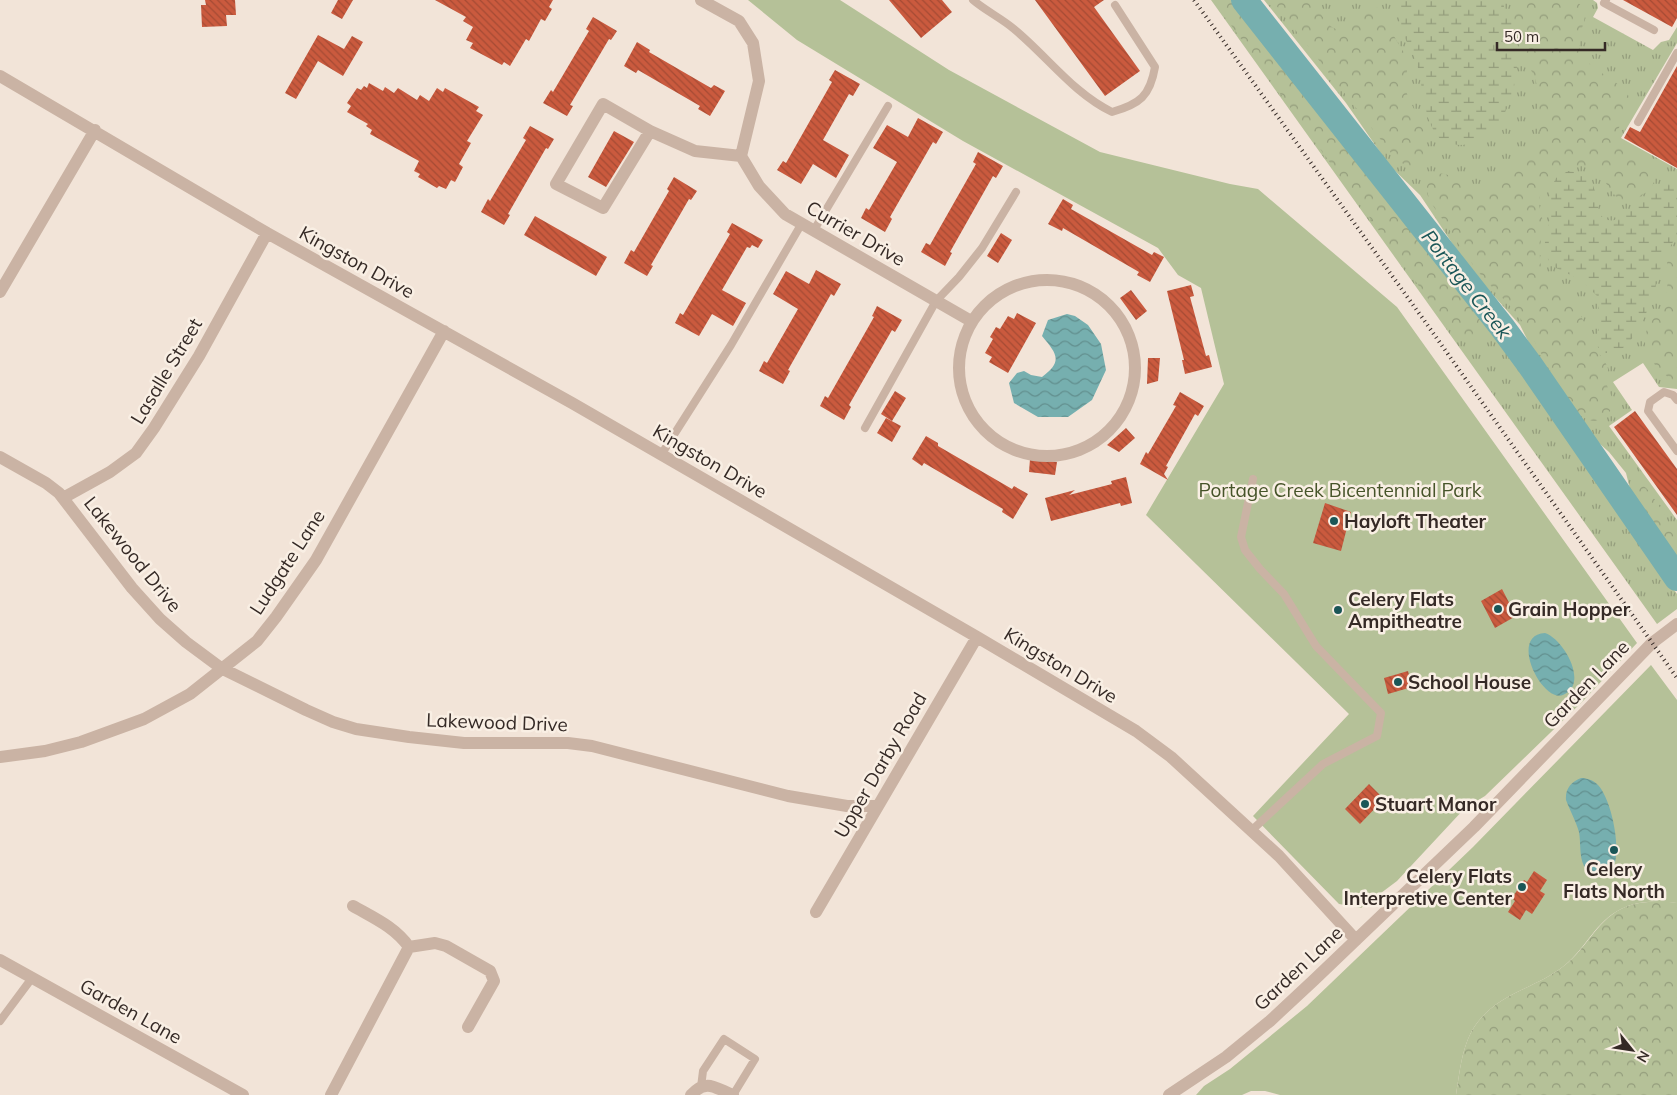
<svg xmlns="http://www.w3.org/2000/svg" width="1677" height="1095" viewBox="0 0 1677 1095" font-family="Mulish,sans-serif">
	<defs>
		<pattern id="grass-tufts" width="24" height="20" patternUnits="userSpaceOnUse" patternTransform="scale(1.25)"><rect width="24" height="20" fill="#b5c198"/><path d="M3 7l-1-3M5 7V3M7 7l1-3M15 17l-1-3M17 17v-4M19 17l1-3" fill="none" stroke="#949d7c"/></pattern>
		<pattern id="forest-crowns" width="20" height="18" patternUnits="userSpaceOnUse" patternTransform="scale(1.25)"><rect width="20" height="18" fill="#b5c198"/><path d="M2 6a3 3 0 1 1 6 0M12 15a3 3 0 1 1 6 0" fill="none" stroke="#949d7c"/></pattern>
		<pattern id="wetland-marsh" width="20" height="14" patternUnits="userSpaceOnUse" patternTransform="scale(1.25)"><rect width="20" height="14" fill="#b5c198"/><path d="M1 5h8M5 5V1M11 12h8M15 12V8" fill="none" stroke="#949d7c"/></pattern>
		<pattern id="water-waves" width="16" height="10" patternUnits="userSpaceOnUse" patternTransform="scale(1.25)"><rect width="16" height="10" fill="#76afaf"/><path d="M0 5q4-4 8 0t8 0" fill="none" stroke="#628f8e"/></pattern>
		<pattern id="building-back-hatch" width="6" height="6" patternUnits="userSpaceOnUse" patternTransform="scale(1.25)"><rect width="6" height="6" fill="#ca5a3e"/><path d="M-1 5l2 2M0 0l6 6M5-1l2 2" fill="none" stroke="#a54b34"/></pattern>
	</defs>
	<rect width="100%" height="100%" fill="#f2e4d8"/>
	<path fill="url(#grass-tufts)" d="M1211,0h24l265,335 177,259v15l-20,15z
		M1264,0h329l4,3 1,5 -5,9 60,33 8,-8 8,-2 8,-13v16l-56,95 56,31v220l-18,-2 -16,-24 -30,19 19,28 -23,16 68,94v45l-38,-56 -8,-16 -5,-20 -17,-21 -27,-24 -9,-11 -35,-56 -18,-36 -52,-58 -48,-72 -31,-30 -43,-62z"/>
	<path fill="url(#forest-crowns)" d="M1213,0h19l243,310c3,5 9,12 9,18 0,4 -2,8 -5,11 -8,10 -20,0 -27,-7z
		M1272,0h43c6,18 21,43 41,22 4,-5 6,-12 13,-15 5,-3 9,1 13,5 6,7 7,16 12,24 5,10 12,16 13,27 1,10 -3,21 0,31 5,15 35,57 12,70 -9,5 -16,0 -24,-6z
		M1512,0h63c22,17 -1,29 5,49 6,20 31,26 44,41 22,24 -15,32 -5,51 5,8 27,17 35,28 1,4 2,10 0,13 -4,9 -18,19 -27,21 -19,-5 -21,-33 -42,-37 -20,-3 -44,15 -46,35 0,9 4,16 4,24 -2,17 -7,36 2,52 8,15 24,22 34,35 6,8 4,18 8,27 4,10 17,17 20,27 3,6 -1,12 0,19 1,6 6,11 6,18 0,4 -1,6 -3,8 -25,34 -53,-28 -63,-47 -8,-14 -15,-29 -24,-42 -12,-17 -28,-31 -42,-47 -14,-17 -26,-37 -38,-55 -6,-9 -15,-19 -16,-30 -1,-5 2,-9 6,-13 13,-12 26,10 42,12 22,1 25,-13 39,-25 11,-10 23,-6 26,-24 1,-7 -2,-13 -2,-19 -2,-13 2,-26 -2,-39 -2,-10 -9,-16 -13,-25 -5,-9 -11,-46 -11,-57z
		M1677,245v138c-19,-11 -40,-33 -29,-56 6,-12 17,-21 19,-35 2,-17 -6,-33 10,-47z
		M1639,484l4,1 6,6 14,21 14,27v22l-40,-59 -3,-13z
		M1661,901l16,2v192h-221c4,-24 6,-52 21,-72 22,-30 60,-35 88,-58 21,-16 31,-43 56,-56 13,-7 26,-7 40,-8z"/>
	<path fill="url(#wetland-marsh)" d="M1498,0c37,35 19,147 -39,145 -9,-1 -18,-3 -23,-11 -12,-18 -13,-42 -17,-62 -5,-29 -27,-38 -17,-71z
		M1568,171c41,3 20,44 40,49 24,5 38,-41 69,-36v51l-14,24 -9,34 -9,23 -14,24 -8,8 -9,5h-10l-5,-4 -3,-6 4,-27 -3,-20 -16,-16 -25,-12 -6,-5 -4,-8 -2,-8 6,-28v-29l6,-12z"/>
	<path fill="#b5c198" d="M748,0h92l109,70 151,82 130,32 28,5 139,118 240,336 -53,57 -99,96 -20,12 -68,73 -36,27 -22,-4 -86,-88 96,-102 -203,-199 78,-131 -23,-96 -23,-13 -20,-27 -195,-107 -166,-101z
		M1651,665l26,35v203c-19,-2 -39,-3 -56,6 -25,12 -35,39 -56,56 -28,23 -66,28 -88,58 -15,20 -17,48 -21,72h-176l-15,-4h-14l-9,4h-46l8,-9 26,-17 77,-63 166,-159z"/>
	<path fill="url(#water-waves)" d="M1067,314l8,2 13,9 13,19 5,26 -14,30 -24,17h-30l-24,-14 -5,-20 8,-10 7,-2 7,4 11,2c22,-16 14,-24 0,-41l6,-16z
		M1545,633c20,7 44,52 18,62 -21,8 -55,-60 -18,-62z
		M1581,778c6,0 12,2 17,7 13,14 22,58 17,77 -5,15 -24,19 -31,4 -5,-10 -3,-23 -5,-34 -3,-11 -9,-21 -13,-32 -1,-11 5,-18 15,-22z"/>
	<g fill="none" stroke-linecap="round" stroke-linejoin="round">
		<path stroke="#76afaf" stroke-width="26" d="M1244,0l258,327 28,38 147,213"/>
	</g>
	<path fill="url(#building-back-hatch)" d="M205,0h30l1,15h-10l1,11 -25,1 -1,-22h5z
		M338,0h15l-11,19 -11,-6z
		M435,0h118l-4,7 3,2 -7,12 -4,-2 -12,22 -3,-2 -16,27 -6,-4 -2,3 -32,-17 3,-5 -7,-3 7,-13 -10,-6 3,-4z
		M889,0h53l10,12 -31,26z
		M1035,0h69l-10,7 46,64 -35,25z
		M1623,0h54v18l-5,9z
		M593,17l24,14 -6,9 -2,-1 -39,66 3,1 -6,10 -24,-13 8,-13 2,2 36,-61 -3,-2z
		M318,35l26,14 8,-13 11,6 -20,34 -25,-15 -22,38 -11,-6z
		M637,42l13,8 -1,2 62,36 3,-3 11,6 -15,25 -12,-7 2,-3 -62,-36 -2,3 -12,-7z
		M1677,66v102l-53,-30 6,-11 10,5z
		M835,70l25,14 -7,12 -4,-2 -26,46 26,15 -13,23 -23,-14 -12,20 -24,-14 6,-9 3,2 46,-81 -3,-2z
		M369,83l14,8 2,-4 9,6 4,-5 19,12 3,-5 9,6 8,-13 6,4 2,-4 34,19 -3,4 7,4 -16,26 4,2 -12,21 4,3 -8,15 -4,-2 -5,9 -7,-3 -2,2 -19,-11 2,-3 -6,-3 5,-10 -49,-27 2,-4 -6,-4 2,-2 -21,-12 4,-6 -4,-3 10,-15 4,2 3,-4 3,2z
		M918,118l25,14 -7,12 -3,-2 -43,75 2,2 -7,13 -24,-14 5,-10 3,2 28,-48 -24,-14 14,-23 21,12z
		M530,126l24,13 -6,10 -2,-1 -38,66 2,1 -6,10 -23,-13 7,-13 2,2 36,-61 -3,-2z
		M614,131l20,11 -28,45 -18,-10z
		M978,152l25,14 -7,12 -3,-2 -43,76 2,1 -7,13 -24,-14 5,-9 4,2 46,-81 -3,-2z
		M674,177l23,14 -6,9 -2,-1 -38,66 2,1 -6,10 -23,-13 7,-13 3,2 35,-61 -2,-2z
		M1063,199l10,6 -2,4 81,46 2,-3 10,5 -14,25 -13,-7 2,-3 -76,-44 -1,3 -14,-7z
		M535,216l72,41 -11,19 -72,-41z
		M732,223l31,17 -5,8 -6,-3 -2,3 -3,-1 -25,43 24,13 -13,23 -21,-12 -13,22 -24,-13 5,-10 3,2 47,-81 -3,-2z
		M1001,233l11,7 -14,23 -11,-7z
		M816,270l25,14 -7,12 -3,-2 -43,76 2,1 -7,13 -24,-13 5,-10 3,2 31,-54 -25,-15 13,-23 23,13z
		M1191,285l3,11 -4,1 16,59 3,-1 3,12 -27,7 -3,-14h2l-17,-69z
		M1131,290l16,21 -11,9 -16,-22z
		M877,306l25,14 -7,12 -3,-2 -43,75 2,2 -7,13 -24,-14 5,-10 3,2 46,-81 -2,-1z
		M1017,313l19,10 -28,50 -19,-11 3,-5 -7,-4 8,-14 -3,-2 6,-10 4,2 8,-13 6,3z
		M1148,358h12l-2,23 -11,3z
		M895,391l11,7 -14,23 -11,-7z
		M1180,392l24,14 -6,10 -3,-2 -29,52 2,1 -4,7 4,6 -28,-16 6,-12 2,2 28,-48 -3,-1z
		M1635,411l42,58v46l-63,-88z
		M886,418l15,8 -9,16 -15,-9z
		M1126,428l9,10 -16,14 -12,-7z
		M926,436l12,7v3l74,43 2,-3 14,8 -15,25 -11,-7 1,-3 -79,-46 -2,3 -10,-7z
		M1030,459l27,3 -2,13 -26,-3z
		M1126,477l6,26 -11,3 -1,-3 -69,18 -6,-23 30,-8 -6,5 43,-11 -1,-3z
		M1325,503l26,9 -10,39 -28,-8z
		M1502,589l14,27 -21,12 -14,-27z
		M1408,671l4,16 -24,7 -4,-16z
		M1369,784l15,15 -24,25 -15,-15z
		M1534,871l13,9 -7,11 5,3 -13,20 -6,-4 -6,10 -12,-8 7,-11 -3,-3 12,-18 3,2z"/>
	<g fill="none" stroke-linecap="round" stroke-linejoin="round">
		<path stroke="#cab3a4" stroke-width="8" d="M973,0c13,11 28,18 41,29 33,27 59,64 98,83 28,-8 38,-16 43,-45l-40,-62
			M1606,0l-2,3 50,27
			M1638,122l39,-69
			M814,230l74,-124
			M1677,400l-4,-5 -9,-3 -14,10 -2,9 29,40
			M865,428l71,-127 23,-24 23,-29 34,-56
			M661,455l70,-110 71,-122
			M1251,831l72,-67 54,-28 4,-23 -65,-67 -32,-52 -24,-25 -15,-19 -4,-13 12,-58
			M0,1021l32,-43
			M701,1087l2,-16 21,-32 31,20 -22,36"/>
		<path stroke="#cab3a4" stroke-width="12" d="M701,0l38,21 14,22 6,38 -18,75 18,30 26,28 186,107
			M0,76l267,157 305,170 405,234 159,94 35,26 108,99 77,84
			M650,131l-47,77 -47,-24 47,-80 47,27 45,20 46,5
			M959 368a88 88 0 1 1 176 0a88 88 0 1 1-176 0Z
			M0,292l95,-162
			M0,457l46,26 13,10 73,95 28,31 26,23 35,26 85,42 27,12 23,7 53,8 55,6h104l24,3 196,50 59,10h30
			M63,498l47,-26 26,-19 18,-25 45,-72 68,-123
			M0,757l45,-6 36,-9 63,-23 46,-25 67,-53 19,-24 40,-57 128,-229
			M353,906c21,12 42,21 56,41
			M816,912l161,-275
			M0,960l243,135
			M331,1095l78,-148 26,-4 11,3 44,25 4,10 -26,46
			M691,1095c16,-17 24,-7 42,0
			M1169,1095l57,-38 44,-36 44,-41 160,-153 178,-184 25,-19"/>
		<path stroke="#352a26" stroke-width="4" stroke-dasharray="1 4" stroke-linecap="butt" d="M1194,0l232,323 251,355"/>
	</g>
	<g fill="#1a5657" stroke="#f9efe4" stroke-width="2">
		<circle cx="1334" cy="521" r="5"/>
		<circle cx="1498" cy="609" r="5"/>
		<circle cx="1338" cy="610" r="5"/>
		<circle cx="1398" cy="682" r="5"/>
		<circle cx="1365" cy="804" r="5"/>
		<circle cx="1614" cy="850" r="5"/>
		<circle cx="1522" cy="887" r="5"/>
	</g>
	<g text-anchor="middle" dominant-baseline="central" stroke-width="5" stroke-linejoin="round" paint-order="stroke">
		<g font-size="19" fill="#352a26" stroke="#f9efe4">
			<text transform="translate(856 233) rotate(30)">Currier Drive</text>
			<text transform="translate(357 262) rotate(29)">Kingston Drive</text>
			<text transform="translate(166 371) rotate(-59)">Lasalle Street</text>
			<text transform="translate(710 461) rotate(30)">Kingston Drive</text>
			<text transform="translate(133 554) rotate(51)">Lakewood Drive</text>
			<text transform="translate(287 562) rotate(-57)">Ludgate Lane</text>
			<text transform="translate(1061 665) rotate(31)">Kingston Drive</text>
			<text transform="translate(1586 684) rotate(-46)">Garden Lane</text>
			<text transform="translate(497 722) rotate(2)">Lakewood Drive</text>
			<text transform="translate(880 765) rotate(-60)">Upper Darby Road</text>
			<text transform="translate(1298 968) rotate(-43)">Garden Lane</text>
			<text transform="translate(131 1011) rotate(29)">Garden Lane</text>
		</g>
		<g font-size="19" fill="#465429" stroke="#f9efe4">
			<text x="1340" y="490">Portage Creek Bicentennial Park</text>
		</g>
		<g font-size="19" font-weight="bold" fill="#352a26" stroke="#f9efe4" text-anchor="start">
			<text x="1344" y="521">Hayloft Theater</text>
			<text x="1348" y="599">Celery Flats<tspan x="1348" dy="22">Ampitheatre</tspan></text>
			<text x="1508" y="609">Grain Hopper</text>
			<text x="1408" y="682">School House</text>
			<text x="1375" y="804">Stuart Manor</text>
			<text x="1614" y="869" text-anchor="middle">Celery<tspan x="1614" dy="22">Flats North</tspan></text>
			<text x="1512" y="876" text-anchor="end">Celery Flats<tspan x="1512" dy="22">Interpretive Center</tspan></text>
		</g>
		<g font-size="20" font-style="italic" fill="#1a5657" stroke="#f9efe4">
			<text transform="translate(1467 284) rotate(52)">Portage Creek</text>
		</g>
	</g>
	<g transform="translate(1632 1050) rotate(120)" stroke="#f9efe4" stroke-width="4" paint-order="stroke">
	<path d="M0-4L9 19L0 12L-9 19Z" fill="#352a26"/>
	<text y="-8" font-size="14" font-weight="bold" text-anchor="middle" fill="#352a26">N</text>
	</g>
	<path d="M1497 42v8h108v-8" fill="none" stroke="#352a26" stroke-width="2.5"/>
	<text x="1504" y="42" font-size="15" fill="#352a26" stroke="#f9efe4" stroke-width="4" paint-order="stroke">50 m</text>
</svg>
